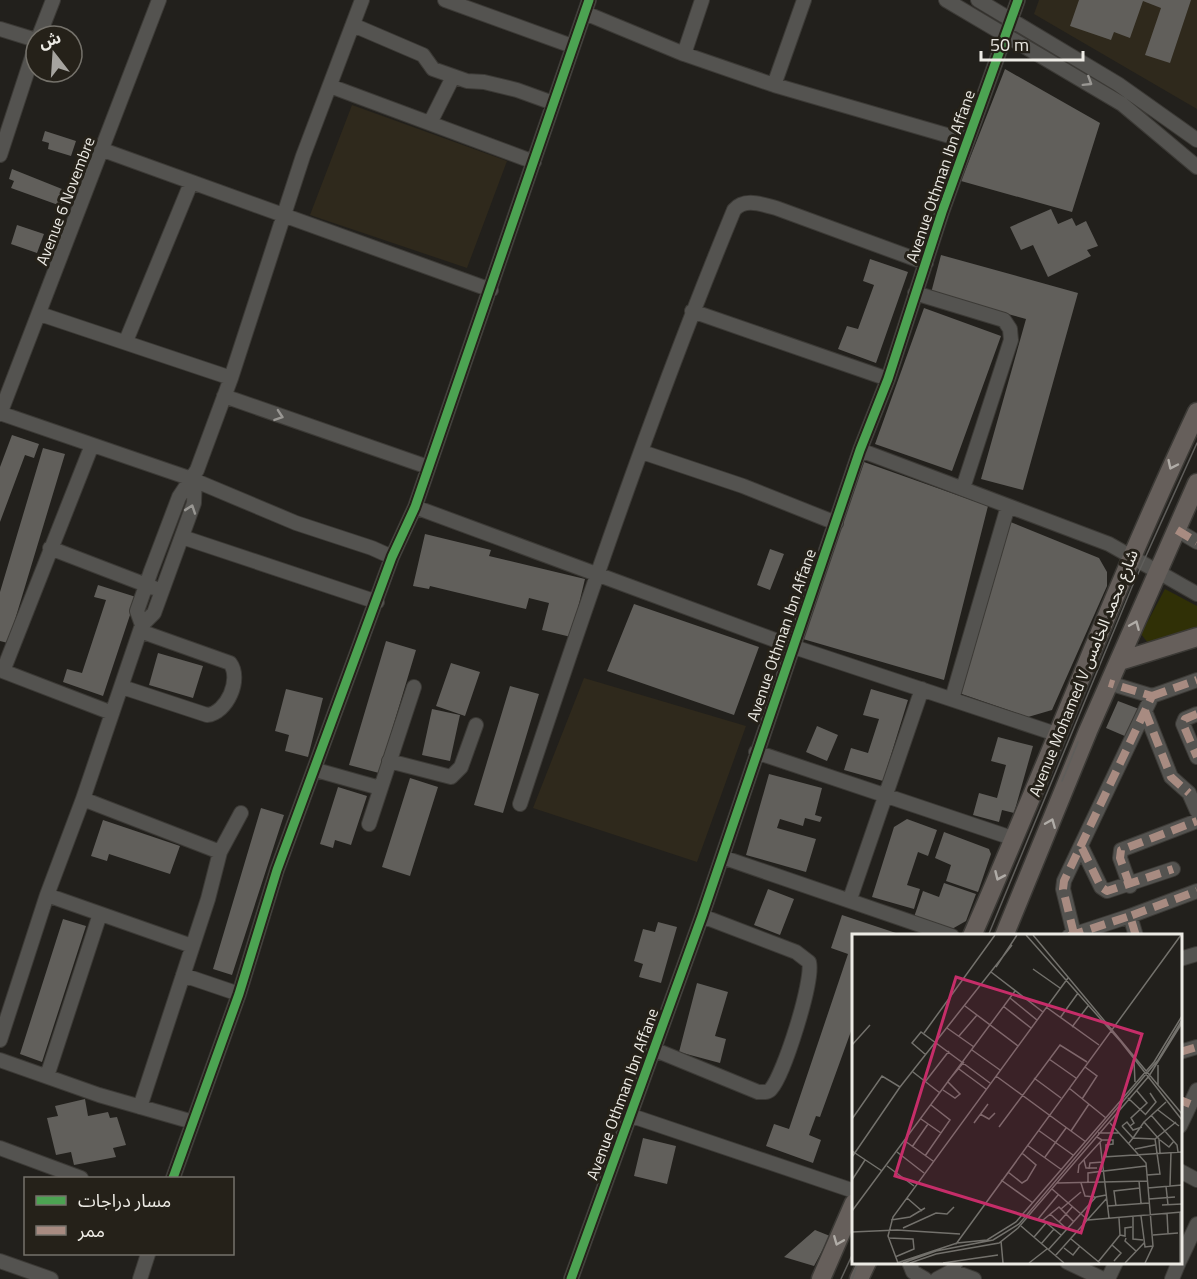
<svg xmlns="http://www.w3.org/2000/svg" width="1197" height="1279" viewBox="0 0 1197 1279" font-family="'Titillium Web','Noto Sans Arabic',sans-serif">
	<rect width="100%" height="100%" fill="#22201c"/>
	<path fill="#2f291c" d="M1039,0h158v109l-163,-95z
		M352,105l155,56 -40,107 -157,-53z
		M584,678l162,48 -49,136 -164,-54z"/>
	<path fill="#303006" d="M1165,589l32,17v25l-49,12 -7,-9z"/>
	<path fill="#615f5b" d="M1079,0h112l-21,63 -25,-8 16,-47 -18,-7 -13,37 -16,-6 -3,8 -41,-14z
		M1005,69l95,54 -28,89 -111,-31z
		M45,131l31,10 -5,15 -23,-7 1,-6 -7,-2z
		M12,169l55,22 -6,15 -50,-18 3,-7 -5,-2z
		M1051,209l7,15 14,-6 4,8 10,-5 12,25 -11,4 4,6 -43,21 -15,-32 -12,5 -11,-23z
		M17,225l27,9 -7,19 -26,-9z
		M941,255l137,38 -55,197 -42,-11 45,-160 -95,-26z
		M870,259l38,13 -32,91 -38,-14 9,-23 11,3 16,-44 -11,-4z
		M924,308l77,28 -49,135 -77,-27z
		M12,435l27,9 -5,14 -9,-3 -25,67v-55z
		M43,448l22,6 -57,189 -8,-2v-49z
		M864,462l124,44 -44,174 -141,-41z
		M1008,521l91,37 8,14v14l-55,124 -24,7 -69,-24z
		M425,534l66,16 -2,6 96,23 -14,58 -29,-7 7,-27 -20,-5 -3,11 -96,-23 -1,3 -16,-3z
		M770,549l14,5 -14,36 -13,-5z
		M98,585l38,12 -33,99 -40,-14 4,-13 15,4 24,-73 -12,-3z
		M634,604l125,43 -25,68 -127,-44z
		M386,641l30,9 -37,123 -30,-8z
		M158,653l45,13 -10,32 -44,-13z
		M451,663l29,9 -15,44 -29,-10z
		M510,686l29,8 -36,119 -29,-8z
		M286,689l37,9 -15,59 -23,-6 4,-16 -14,-4z
		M871,689l37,11 -25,81 -39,-11 7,-22 17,5 11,-34 -16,-4z
		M1118,701l21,8 -12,28 -21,-9z
		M432,709l28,6 -10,46 -28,-6z
		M817,726l21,9 -11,26 -21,-9z
		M998,737l35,9 -19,67 -12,-3 -3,12 -26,-7 6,-22 18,5 9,-33 -15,-4z
		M769,774l53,14 -7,27 7,2 -2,5 -15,-4 -2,8 -23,-7 -3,9 39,11 -10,33 -60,-17z
		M410,778l28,9 -28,89 -28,-9z
		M338,787l29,9 -16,49 -16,-5 -2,8 -13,-4z
		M261,808l23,7 -52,160 -19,-6z
		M907,819l30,11 -9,26 -10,-4 -11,33 13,4 -6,20 -42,-12 22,-70z
		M103,820l77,26 -10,28 -61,-20 -2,7 -16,-5z
		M944,832l45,17 2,5 -13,38 -32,-11 5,-16 -16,-7z
		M944,883l32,11 -10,27 -14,8 -38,-12 9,-26 16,6z
		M768,889l26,10 -14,36 -26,-10z
		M842,915l54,18 -1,3h-41v87l-34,94 -4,-1 -7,19 12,5 -8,23 -47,-17 8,-22 15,5 59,-175 -17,-6z
		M63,919l23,7 -44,136 -22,-8z
		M658,922l19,5 -16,56 -22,-6 4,-13 -9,-3 9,-32 12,3z
		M697,983l31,9 -13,44 11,3 -6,24 -41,-11z
		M85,1099l3,17 20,-4 2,6 7,-1 9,28 -13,3 3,9 -42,8 -3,-13 -15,3 -9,-37 11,-2 -3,-10z
		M643,1138l33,8 -9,38 -33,-8z
		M815,1230l15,6 -16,30 -30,-9z"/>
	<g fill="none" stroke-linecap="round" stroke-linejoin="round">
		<defs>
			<path id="minor" d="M445,0l127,46
				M946,0l176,104 75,63
				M978,0l140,84 79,56
				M585,13l99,41 90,31 193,56
				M353,25l70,30 10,14 34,12 17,1 33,8 36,13
				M0,29l36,11
				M39,36l14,-36
				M684,54l18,-54
				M774,85l30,-85
				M330,86l204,76
				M430,123l23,-46
				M103,150l388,140
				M0,155l36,-110
				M915,293l89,27 6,9 1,11 -48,148
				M692,311l196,68
				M40,314l191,64
				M126,341l65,-158
				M224,396l204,71
				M0,413l189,65 107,45 76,25 20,9
				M0,414l159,-414
				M860,450l249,94 88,50
				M642,452l101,34 93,37
				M415,507l379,140 265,88
				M1177,530l20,12
				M182,537l195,65
				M50,548l104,40
				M142,625l-5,-14 14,-40 28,-74 18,-27 34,-92 72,-222 59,-156
				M0,670l112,43
				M3,671l89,-226
				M122,687l85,28c20,-2 35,-36 23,-52l-90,-32
				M1152,696l45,-16
				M952,699l56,-193
				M1145,711l26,66 18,16 8,18
				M1197,714l-12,5 -2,5 14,33
				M756,752l259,87
				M389,761l62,16 10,-10 15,-42
				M316,770l64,18
				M83,799l137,53 -12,47 -68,208
				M520,804c66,-200 134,-400 214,-594 11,-13 29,-5 42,-2l150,55
				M369,824l45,-137
				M1082,848l19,39 6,4 66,-22
				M220,852l21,-39
				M722,857l230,79
				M1130,886l-10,-28 1,-8 76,-29
				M47,895l145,51
				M850,899l72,-210
				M1074,934l-11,-45 1,-8 88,-185 -43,-13
				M1069,936l61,-20
				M1136,936l-6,-20 67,-25
				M1180,959l17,-5
				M183,975l56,19
				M0,1040l47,-145 36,-96 59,-174 12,-12 40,-110 1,-29
				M653,1049l105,43c5,0 10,1 13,-3 13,-15 43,-109 38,-127l-13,-10 -94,-36
				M1180,1052l17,-5
				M0,1060l99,35 94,27
				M47,1076l53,-162
				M629,1115l225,76
				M1180,1126l17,-36
				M0,1148l81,30
				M1180,1171l17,9
				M173,1178l66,-184 38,-124 115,-313 23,-50 174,-507
				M1180,1260l17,-36
				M0,1261l51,18
				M909,1262l4,10 12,7
				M1067,1262l36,17
				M952,1271l22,8
				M140,1279l8,-25
				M571,1279l131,-363 158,-466 28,-71 54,-167 76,-212
				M937,1279l15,-8 4,-9
				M1108,1279l8,-17
				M1172,1279l7,-17"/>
			<path id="major" d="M1120,661l77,-24
				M972,936c77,-175 144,-352 225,-524
				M1004,936l84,-205 109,-248
				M821,1279l33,-76
				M859,1279l8,-17"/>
		</defs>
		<use href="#minor" stroke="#3c3a36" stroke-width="16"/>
		<use href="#major" stroke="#3c3a36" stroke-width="21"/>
		<use href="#minor" stroke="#545350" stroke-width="14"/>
		<use href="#major" stroke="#665f5b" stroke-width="18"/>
		<path stroke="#5f5e5b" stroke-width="1.5" d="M1062,781l16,-39
			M988,936l144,-349 65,-144
			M841,1279l13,-28
			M852,1279l6,-17"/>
		<path stroke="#a88b81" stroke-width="8" stroke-dasharray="15 8" stroke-linecap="butt" d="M1177,530l20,12
			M1152,696l45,-16
			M1145,711l26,66 18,16
			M1197,714l-12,5 -2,5 14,33
			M1082,848l19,39 6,4 66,-22
			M1130,886l-10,-28 1,-8 76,-29
			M1074,934l-11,-45 1,-8 88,-185 -43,-13
			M1069,936l61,-20
			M1136,936l-6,-20 67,-25
			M1180,1052l17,-5
			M1180,1100l10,4"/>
		<defs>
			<path id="cycleway" d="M173,1178l66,-184 38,-124 115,-313 23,-50 174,-507
				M571,1279l131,-363 158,-466 28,-71 54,-167 76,-212"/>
		</defs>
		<use href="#cycleway" stroke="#252119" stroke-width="13"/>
		<use href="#cycleway" stroke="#4ca352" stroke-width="9"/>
	</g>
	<defs><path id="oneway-chevron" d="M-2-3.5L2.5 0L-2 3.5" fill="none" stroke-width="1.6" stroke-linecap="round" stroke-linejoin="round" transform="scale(1.5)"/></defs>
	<g stroke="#999793">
		<use href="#oneway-chevron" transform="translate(1088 82) rotate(32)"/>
		<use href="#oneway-chevron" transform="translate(279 416) rotate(19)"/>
		<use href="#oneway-chevron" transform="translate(191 509) rotate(-71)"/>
	</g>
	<g stroke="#b0aca7">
		<use href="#oneway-chevron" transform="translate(1172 465) rotate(115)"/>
		<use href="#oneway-chevron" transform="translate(1135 625) rotate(-67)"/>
		<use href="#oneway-chevron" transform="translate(1051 823) rotate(-68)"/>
		<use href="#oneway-chevron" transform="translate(999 876) rotate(114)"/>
		<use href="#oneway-chevron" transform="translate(838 1241) rotate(112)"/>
	</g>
	<g text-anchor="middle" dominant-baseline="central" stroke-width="6" stroke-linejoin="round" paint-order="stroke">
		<g font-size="16" fill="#edebe5" stroke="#252119">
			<text transform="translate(940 176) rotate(-71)">Avenue Othman Ibn Affane</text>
			<text transform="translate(65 201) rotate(-69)">Avenue 6 Novembre</text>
			<text transform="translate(781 635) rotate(-71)">Avenue Othman Ibn Affane</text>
			<text transform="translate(1083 673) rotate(-68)">Avenue Mohamed V شارع محمد الخامس</text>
			<text transform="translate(622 1094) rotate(-70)">Avenue Othman Ibn Affane</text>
		</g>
	</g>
	<g transform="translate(852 934)">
		<rect width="330" height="330" fill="#22201c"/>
		<path fill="none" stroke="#73716c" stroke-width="1.5" d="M174,1l95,107 61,78M181,1l149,179M144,33l21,-32M181,35l27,19M139,38l52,40M158,64l27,22M113,72l53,40M151,72l28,22M194,73l53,38M208,84l18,-25M220,93l16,-21M95,94l27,19M72,99l71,-98M107,102l18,-21M0,111l18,-20M120,116l28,20M74,121l-14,-12 9,-11 69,51M197,125l27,19M282,127l1,21M107,135l27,20M61,138l27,21M144,142l90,66M182,144l27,20M96,147l16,-19M73,148l24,-31M306,152v-21M217,154l37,30M91,156l12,8 5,-4 -12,-12M276,164l17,16M230,165l15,-23 -12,-9M306,176l21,16M128,180l9,5 6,-6M293,181l11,-13 -6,-9M299,181l26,30 1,7M0,185l30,-43 18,11M69,185l20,14M122,189l14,-19M258,189l36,40 7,83 -8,17M270,192l11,12 11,-16M270,192l5,-4 6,8 9,-3M278,192l4,-3 -3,-5 16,-15 -10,-12M147,193l61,-82 27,17M186,196l35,25M219,197l18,-27M246,199h21M250,206h11v4l-7,1v12M308,206l9,7 5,-6M53,207l28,20M248,208l9,76M277,209l4,-5 22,1M175,211l35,25M60,213l16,-23M283,215l20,-4M0,217l30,20M45,218l27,21M308,219l-1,-14 -15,-17 22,-20M73,222l25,-36 -19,-15M0,223l48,-70 112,-142M193,223l21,-29M251,223l79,-5M232,226l2,8h11M35,232l27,20M237,235l1,-6 13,-1M156,238l14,11 5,-3 9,-15 -14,-12M226,239l1,-8 23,-25 -5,-3M295,241l13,-1 -5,-35 21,-17M0,246l13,-20M149,246l32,23M287,247l2,22M236,248v-9l58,-7M205,249l91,-2M229,249l4,13 10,1M314,252l2,19M318,252l1,-34M296,254l34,-3M200,255l36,31M55,264l15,13M297,265l26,-2M310,271l20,-1M256,272l41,-3M264,272l-2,-15 26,-3M209,275l20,-17M0,277l163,-220M328,278v51M315,279l1,20M198,280l16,14M289,282l4,31 8,-1M281,283v22l10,1M186,285l5,1 16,-13 15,15M186,285l20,-24M39,286l19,-3 15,-9M191,286l18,15M236,286l94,-8M207,288l14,-16M169,292l43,37M51,294l33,-15 11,1 7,-7M0,298l45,-2 63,4M268,301l5,1v-8l7,-1M301,301l25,-2M182,303l13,-15M36,304l25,1 1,10 -19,8M274,304l-1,3 11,10M219,305l29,24M149,307l2,22M104,310l225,-309M189,310l13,-15M260,311l9,8 -7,8M212,314l9,7 7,-9M196,316l48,-53 10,-2M203,322l52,-58M246,328l22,-27 -1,-17M45,329l60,-20 30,-3 29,-18 138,-160 28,-46M46,329l-10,-27 5,-19 175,-239M51,329l33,-12 57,-11 26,-16 139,-164 24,-40M58,329l26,-9 63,-11 19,-15 131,-152 33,-53M91,329l55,-8M177,329l18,-14M273,329l19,-20"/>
		<path fill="#c62d69" fill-opacity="0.15" stroke="#c62d69" stroke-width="3" d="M104,43l186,57 -61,199 -186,-57z"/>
		<rect width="330" height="330" fill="none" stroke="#edebe5" stroke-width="3"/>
	</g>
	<rect x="24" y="1177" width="210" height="78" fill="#252119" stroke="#75726b" stroke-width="1.5"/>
	<rect x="36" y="1196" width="30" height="9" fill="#4ca352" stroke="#75726b" stroke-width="1.5"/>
	<text x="78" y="1207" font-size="18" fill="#edebe5">مسار دراجات</text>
	<rect x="36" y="1226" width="30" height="9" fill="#a88b81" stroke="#75726b" stroke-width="1.5"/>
	<text x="78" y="1237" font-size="18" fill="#edebe5">ممر</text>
	<g transform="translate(54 54) rotate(343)"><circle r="28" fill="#252119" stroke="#75726b" stroke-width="1.5"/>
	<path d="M0-4.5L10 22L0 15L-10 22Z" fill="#a6a49f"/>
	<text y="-9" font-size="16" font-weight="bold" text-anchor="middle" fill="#edebe5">ش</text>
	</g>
	<path d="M981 51v9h102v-9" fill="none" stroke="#edebe5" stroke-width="3"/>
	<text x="990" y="51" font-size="18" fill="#edebe5" stroke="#252119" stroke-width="4.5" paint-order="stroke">50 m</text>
</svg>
